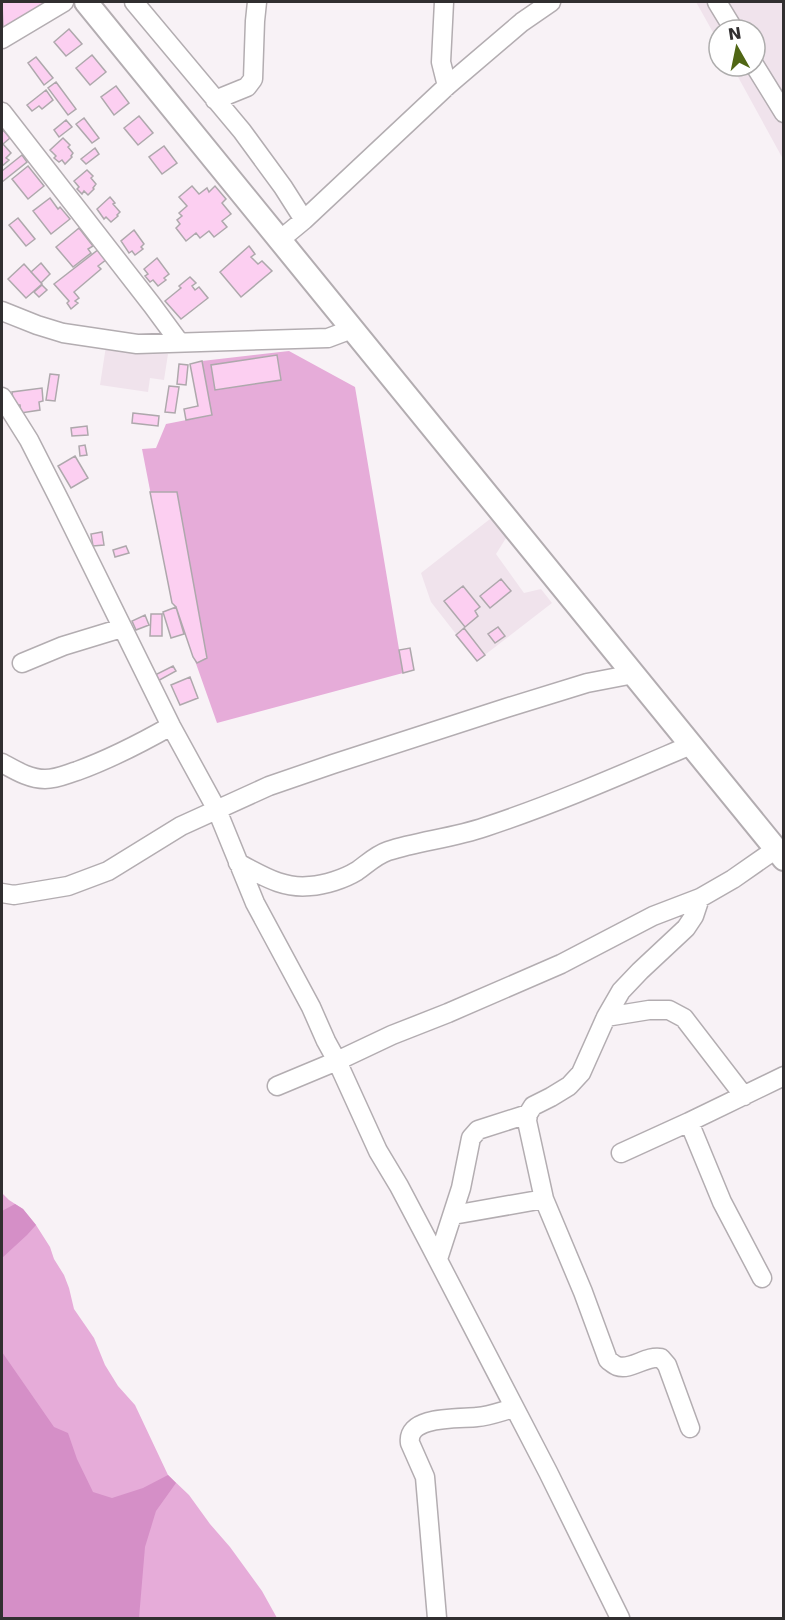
<svg xmlns="http://www.w3.org/2000/svg" width="785" height="1620" viewBox="0 0 785 1620" font-family="'DejaVu Sans',sans-serif">
	<rect width="100%" height="100%" fill="#f8f2f6"/>
	<path fill="#f0e3ec" d="M696,2h87v157l-51,-93h23v-36h-36v13z
		M106,346l62,8 -4,26 -14,-2 -2,14 -48,-7z
		M490,519l16,19 -10,16 28,39 17,-4 11,14 -75,58 -46,-59 -10,-29z"/>
	<path fill="#e6acd9" d="M289,351l66,36 48,286 -186,50 -41,-116 -4,-4 -30,-154 14,-1 10,-24 46,-9 -10,-54z
		M2,1193l7,7 14,9 13,16 14,22 4,12 10,16 5,13 5,21 20,29 11,27 13,21 17,19 33,70 21,20 21,29 20,23 32,44 15,27h-275z"/>
	<path fill="#d58fc7" d="M15,1204l8,5 13,16 -9,10 -25,23v-47z
		M2,1352l52,75 14,6 9,26 16,33 19,6 31,-10 25,-13 8,8 -20,28 -11,36 -6,71h-137z"/>
	<path fill="#fccff1" stroke="#aea8ac" stroke-width="1.5" d="M2,2h46l-45,27z
		M69,29l13,15 -16,12 -12,-14z
		M92,55l14,17 -16,13 -14,-17z
		M36,57l17,21 -9,7 -16,-22z
		M56,82l20,27 -8,6 -20,-27z
		M116,86l13,17 -15,12 -13,-18z
		M46,90l7,10 -11,9 -3,-3 -7,5 -5,-6z
		M139,116l14,17 -15,12 -14,-17z
		M84,118l15,20 -7,5 -16,-19z
		M66,120l6,7 -13,10 -5,-7z
		M3,130l7,8 -7,6 8,9 -5,5 3,2 -7,6v-34z
		M63,138l7,7 -2,2 5,6 -2,3 1,1 -7,7 -3,-4 -3,2 -5,-4 2,-2 -6,-6z
		M164,146l13,17 -15,11 -13,-17z
		M95,148l4,6 -13,10 -5,-5z
		M22,155l5,7 -25,20v-11z
		M28,166l16,20 -16,13 -16,-20z
		M87,170l6,6 -2,2 5,6 -3,4 1,1 -6,6 -4,-4 -2,3 -5,-5 2,-2 -5,-6z
		M192,186l7,8 8,-6 2,4 6,-6 11,13 -4,4 9,11 -9,7 5,6 -13,10 -5,-6 -9,7 -4,-5 -10,8 -10,-13 4,-4 -3,-4 5,-4 -3,-3 8,-7 -8,-9z
		M110,197l5,6 -2,1 7,8 -3,3 1,1 -7,6 -5,-5 -2,2 -7,-10z
		M50,198l8,11 2,-2 10,12 -19,15 -18,-23z
		M18,218l17,21 -9,7 -17,-21z
		M79,228l14,18 -5,3 3,4 -18,14 -17,-20z
		M134,230l10,14 -3,3 2,2 -8,6 -3,-4 -3,2 -8,-12z
		M249,246l6,8 -4,3 7,7 4,-3 10,10 -31,26 -21,-25z
		M99,249l8,10 -9,7 3,3 -27,23 5,6 -4,3 3,2 -7,6 -4,-6 2,-2 -15,-17z
		M157,258l12,16 -5,4 2,2 -8,6 -5,-6 -3,2 -5,-6 3,-2 -4,-5z
		M41,263l9,11 -9,9 -10,-11z
		M24,264l18,20 -16,14 -18,-19z
		M190,277l6,6 -4,3 3,4 4,-3 9,11 -27,21 -16,-18 16,-13 -2,-2z
		M42,285l5,5 -8,7 -5,-5z
		M277,355l4,25 -66,10 -4,-25z
		M202,361l10,54 -26,5 -2,-11 14,-3 -8,-42z
		M179,364l9,1 -2,20 -9,-1z
		M50,374l9,1 -4,26 -9,-1z
		M169,386l10,1 -4,26 -10,-1z
		M42,388l1,13 -4,1 1,8 -19,3 -1,-8h-6l-2,-13z
		M133,413l26,3 -1,10 -26,-3z
		M87,426l1,9 -16,1 -1,-8z
		M85,445l2,10 -7,1 -1,-10z
		M75,456l13,22 -17,10 -13,-22z
		M150,492h27l30,166 -10,5 -4,-6 -17,-50 -4,-4z
		M102,532l2,13 -11,1 -2,-12z
		M126,546l3,7 -14,4 -2,-7z
		M501,579l10,12 -21,17 -10,-12z
		M463,586l17,21 -5,4 3,5 -13,11 -21,-26z
		M176,607l8,27 -13,4 -8,-26z
		M151,614h11v22h-12z
		M145,615l4,10 -13,5 -4,-9z
		M498,627l7,9 -10,7 -7,-9z
		M464,628l21,27 -8,6 -21,-26z
		M410,648l4,22 -11,3 -4,-23z
		M173,666l3,5 -20,11 -3,-6z
		M190,677l8,21 -18,7 -9,-20z"/>
	<g fill="none" stroke-linecap="round" stroke-linejoin="round">
		<defs>
			<path id="minor" d="M134,2l108,129 41,56 21,33
				M444,2l-3,60 6,24
				M717,2l17,28
				M2,39l62,-37
				M755,66l29,47
				M215,100l32,-13 6,-8 2,-58 2,-19
				M2,112l150,193 28,38
				M281,239l23,-19 143,-134 75,-64 29,-20
				M2,311l35,14 26,8 74,11 191,-6 24,-9
				M2,397l27,43 32,63 110,223 46,84 38,93 56,104 15,34 11,20 41,90 21,35 29,55 120,231 72,146
				M22,663l41,-17 59,-18
				M2,763c13,7 27,16 43,16 12,0 22,-5 32,-8 33,-12 64,-28 94,-45
				M238,863c24,12 44,26 72,23 15,-1 34,-7 47,-15 10,-7 19,-16 31,-20 31,-10 65,-13 97,-24 70,-23 138,-53 206,-82
				M2,893l12,2 54,-9 40,-15 73,-45 88,-40 64,-22 173,-56 81,-25 47,-9
				M606,1017l43,-7h20l15,8 60,78
				M277,1086l60,-25 55,-26 56,-22 113,-49 92,-48 47,-18 33,-19 43,-30
				M689,1122l33,80 40,76
				M621,1153l68,-31 95,-46
				M453,1215l91,-16
				M438,1259l23,-71 10,-50 7,-8 50,-16
				M690,1428l-23,-63 -6,-7c-15,-3 -30,13 -44,8 -3,-1 -6,-4 -9,-6l-25,-68 -39,-93 -17,-78 1,-7 5,-8 18,-9 18,-11 12,-13 25,-56 15,-26 19,-20 46,-43 8,-12 6,-18
				M437,1618l-12,-141 -15,-34c-4,-28 50,-24 67,-26 13,-1 25,-6 37,-9"/>
			<path id="major" d="M86,2l698,857"/>
		</defs>
		<use href="#minor" stroke="#b3adb1" stroke-width="21"/>
		<use href="#major" stroke="#b3adb1" stroke-width="26"/>
		<use href="#minor" stroke="#fff" stroke-width="18"/>
		<use href="#major" stroke="#fff" stroke-width="22"/>
	</g>
	<rect width="785" height="1620" fill="none" stroke="#312f30" stroke-width="6"/>
	<g transform="translate(737 48) rotate(351)"><circle r="28" fill="#ffffff" stroke="#adacac" stroke-width="1.5"/>
	<path d="M0-4.5L10 22L0 15L-10 22Z" fill="#506614"/>
	<text y="-9" font-size="16" font-weight="bold" text-anchor="middle" fill="#312f30">N</text>
	</g>
</svg>
